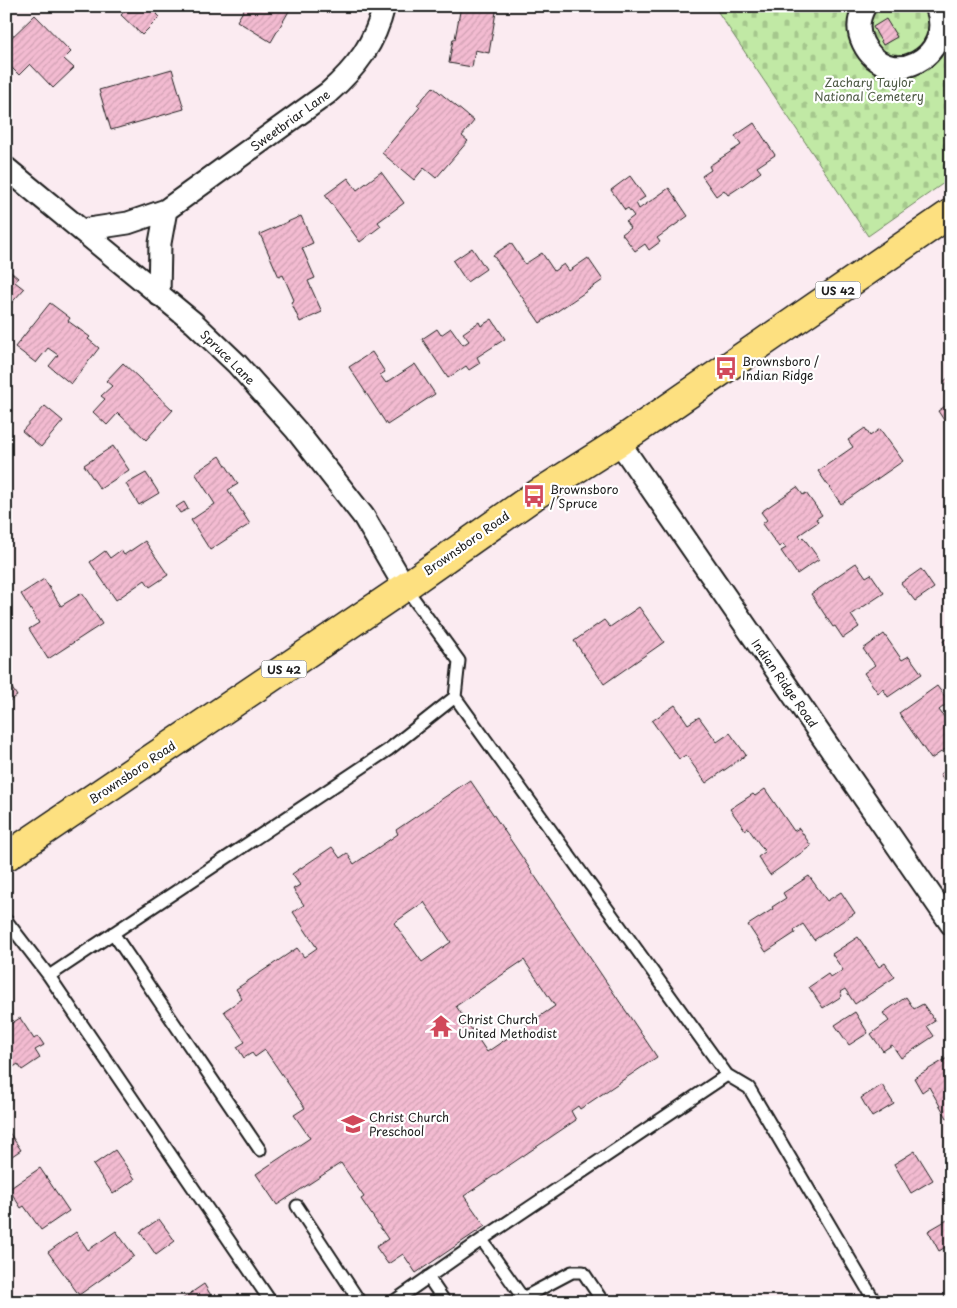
<svg xmlns="http://www.w3.org/2000/svg" width="957" height="1308" viewBox="0 0 957 1308" font-family="'Playpen Sans',sans-serif">
	<defs>
		<pattern id="cemetery-stones" width="16" height="16" patternUnits="userSpaceOnUse" patternTransform="scale(1.25)"><rect width="16" height="16" fill="#c1e9a5"/><path d="M2 7V4a2 2 0 0 1 4 0v3zM10 15v-3a2 2 0 0 1 4 0v3z" fill="#a5c78d"/></pattern>
		<pattern id="building-hatch" width="6" height="6" patternUnits="userSpaceOnUse" patternTransform="scale(1.25)"><rect width="6" height="6" fill="#f3bbd1"/><path d="M-1 1l2-2M0 6l6-6M5 7l2-2" fill="none" stroke="#d0a0b3"/></pattern>
	</defs>
	<rect width="100%" height="100%" fill="#fbebf1"/>
	<filter id="ink" filterUnits="userSpaceOnUse"><feTurbulence type="fractalNoise" baseFrequency=".02" numOctaves="2"/><feDisplacementMap in="SourceGraphic" scale="10" xChannelSelector="R" yChannelSelector="G"/><feConvolveMatrix kernelMatrix="1 2 1 2 8 2 1 2 1" color-interpolation-filters="sRGB"/></filter>
	<g filter="url(#ink)">
		<path fill="url(#cemetery-stones)" stroke="#6e8260" d="M714,6h237v172l-83,58z"/>
		<path fill="url(#building-hatch)" stroke="#1c1c1c" fill-rule="evenodd" d="M129,6h20l11,11 -18,18 -21,-20z
			M246,6h46l-21,36 -34,-21z
			M461,6h36l-8,47 -14,-3 -3,17 -23,-4 4,-24h2z
			M35,15l36,37 -7,7 10,9 -21,20 -23,-24 -11,11 -13,-13v-19z
			M886,19l11,18 -14,8 -10,-18z
			M172,69l12,40 -73,21 -12,-40z
			M433,87l41,34 -12,15 6,5 -32,37 -12,-10 -10,12 -32,-27 38,-46 -3,-2z
			M754,123l21,32 -18,12 4,5 -21,15 -12,8 -4,-5 -8,6 -14,-20 9,-6 -2,-4 32,-21 -6,-9z
			M381,172l23,31 -26,19 3,4 -21,16 -35,-47 23,-17 9,12z
			M630,176l15,21 -9,6 3,6 30,-21 19,28 -31,22 3,4 -11,8 -4,-6 -10,7 -13,-17 8,-6 -4,-6 8,-6 -6,-8 -3,2 -14,-20z
			M301,216l12,27 -11,5 13,30 -7,3 14,31 -22,10 -9,-20 3,-2 -11,-25 -4,2 -19,-43z
			M511,243l14,21 17,-11 12,18 10,-7 5,7 19,-13 15,22 -63,43 -47,-68z
			M472,248l14,21 -19,13 -14,-21z
			M6,268l12,10 -3,4 9,7 -18,20z
			M50,303l20,15 -2,3 22,16 -2,2 11,9 -28,36 -22,-18 9,-11 -10,-7 -12,15 -21,-16z
			M492,319l13,20 -28,18 3,6 -11,7 -3,-4 -18,12 -26,-39 15,-10 4,6 10,-7 12,17 6,-4 -6,-8 16,-11 2,4z
			M372,352l13,20 -5,3 6,8 29,-19 20,30 -48,31 -38,-58z
			M123,363l50,47 -27,30 -28,-27 -11,12 -14,-13 12,-13 -4,-3 11,-10 -6,-5z
			M951,376v15l-7,-10z
			M951,402v29l-13,-20z
			M45,406l18,15 -22,26 -19,-16z
			M865,428l5,8 10,-7 23,32 -62,43 -23,-33 35,-24 -5,-7z
			M113,446l16,24 -29,19 -16,-24z
			M220,456l18,28 -10,6 22,34 -40,26 -19,-30 24,-16 -20,-31z
			M146,473l13,20 -20,12 -13,-21z
			M797,487l6,8 3,-2 16,22 -6,4 2,3 -19,13 2,4 2,-2 16,22 -22,15 -16,-23 5,-3 -3,-4 -4,3 -17,-23 5,-4 -6,-8z
			M184,502l4,7 -8,4 -4,-6z
			M145,541l23,34 -18,12 -5,-7 -29,20 -26,-38 15,-11 5,7 11,-8 3,5z
			M856,563l10,14 5,-3 13,19 -33,22 8,12 -16,11 -8,-12 -2,1 -22,-33z
			M921,569l13,19 -19,13 -14,-18z
			M44,579l17,27 21,-13 20,31 -54,35 -19,-30 10,-6 -18,-29z
			M639,607l25,35 -60,42 -30,-43 30,-21 6,7z
			M884,634l18,26 7,-4 13,18 -34,23 -5,-8 -5,4 -14,-20 11,-8 -12,-16z
			M951,636v17l-8,-12z
			M6,679l11,17 -11,7z
			M937,686l12,16 -10,8 6,8 6,-4v31l-20,14 -32,-46z
			M675,705l13,19 11,-7 18,25 13,-9 16,22 -40,28 -20,-28 -7,4 -27,-38z
			M951,767v23l-11,-16z
			M470,780l187,277 -77,52 -2,-3 -7,5 5,9 -112,76 21,30 -69,47 -13,-19 -15,10 -12,-17 12,-8 -27,-40 3,-2 -23,-34 -64,42 -21,-31 54,-36 -16,-23 11,-7 -40,-58 -10,7 -3,-4 -8,5 -7,-11 8,-5 -21,-31 18,-12 -6,-10 61,-41 7,9 13,-9 -24,-36 11,-7 -11,-16 7,-4 -8,-11 40,-27 8,11 7,-5 7,11 44,-30 -2,-4zM424,902l27,40 -29,20 -28,-39zM524,960l31,46 -68,46 -31,-46z
			M765,789l29,42 5,-3 12,18 -41,29 -12,-18 7,-5 -17,-24 -3,2 -15,-21 23,-15 2,2z
			M809,876l18,25 14,-9 14,21 -41,27 -11,-16 -9,6 1,3 -29,19 -18,-27 25,-16 -1,-2 14,-9 -3,-5z
			M858,937l21,30 6,-4 10,14 -40,27 -10,-15 -5,3 2,4 -19,12 -14,-21 19,-13 3,4 12,-8 -11,-16z
			M906,997l8,12 9,-5 12,17 -8,5 7,10 -33,22 -9,-13 -9,6 -12,-17 18,-13 -6,-8z
			M855,1012l13,21 -19,12 -14,-20z
			M20,1018l14,21 4,-3 6,9 -9,5 5,8 -18,12 -4,-6 -12,8 2,3 -2,1v-49z
			M949,1057l2,3v56l-4,2 -18,-31 -7,5 -8,-14z
			M882,1085l12,19 -22,13 -11,-19z
			M6,1128l15,22 -15,10z
			M115,1150l20,29 -22,15 -20,-29z
			M915,1151l18,29 -22,13 -17,-29z
			M40,1168l29,43 -28,19 -17,-24 -3,2 -12,-19z
			M159,1219l16,22 -19,14 -16,-23z
			M947,1220l4,7v17l-12,7 -11,-20z
			M116,1231l18,25 -55,39 -31,-43 28,-20 12,18z
			M204,1284l11,18h-31l-2,-3z
			M123,1295l5,7h-16z"/>
		<g fill="none" stroke-linecap="round" stroke-linejoin="round">
			<defs>
				<path id="service" d="M6,920l43,56 222,326
					M113,933l147,217
					M49,976l339,-226 67,-53
					M727,1075l22,13 126,214
					M297,1206l63,96
					M482,1240l41,58 49,-26h11l20,30
					M428,1277l17,25
					M393,1302l97,-68 237,-159 -272,-378 4,-36 -54,-74"/>
				<path id="minor" d="M865,6c-7,12 -8,25 -2,37 24,49 94,15 73,-37
					M6,168l188,155 43,41 59,66 68,87 41,70
					M82,230l46,-7 38,-13 162,-117c28,-25 47,-49 56,-87
					M159,295l1,-52 6,-33
					M619,442l332,482"/>
				<path id="primary" d="M6,857l399,-270 129,-91 85,-54 332,-229"/>
			</defs>
			<use href="#service" stroke="#1c1c1c" stroke-width="15"/>
			<use href="#minor" stroke="#1c1c1c" stroke-width="25"/>
			<use href="#primary" stroke="#1c1c1c" stroke-width="31"/>
			<use href="#service" stroke="#fff" stroke-width="11"/>
			<use href="#minor" stroke="#fff" stroke-width="21"/>
			<use href="#primary" stroke="#fde080" stroke-width="28"/>
		</g>
	</g>
	<defs>
		<symbol id="bus-bare" viewBox="-9 -9 18 18"><path d="M-5-6H5V4H4V6H2V4H-2V6H-4V4H-5ZM-3.5-4V0h7V-4ZM-3.5 1.2v1.5H-2V1.2ZM2 1.2v1.5H3.5V1.2Z" fill="#d1495b" stroke="#fff" stroke-width="2.5" paint-order="stroke"/></symbol>
		<symbol id="temple-bare" viewBox="-9 -9 18 18"><path d="M0-6L5-2H3V0L6.5 2.5H4V6H1.5V3h-3V6H-4V2.5H-6.5L-3 0V-2H-5Z" fill="#d1495b" stroke="#fff" stroke-width="2.5" paint-order="stroke"/></symbol>
		<symbol id="school-bare" viewBox="-9 -9 18 18"><path d="M0-5L7-2L0 1L-7-2ZM-4 1L0 2.5L4 1V4Q0 6-4 4Z" fill="#d1495b" stroke="#fff" stroke-width="2.5" paint-order="stroke"/></symbol>
	</defs>
	<g fill-rule="evenodd">
		<use href="#bus-bare" x="710" y="352" width="32" height="32"/>
		<use href="#bus-bare" x="518" y="480" width="32" height="32"/>
		<use href="#temple-bare" x="425" y="1010" width="32" height="32"/>
		<use href="#school-bare" x="337" y="1108" width="32" height="32"/>
	</g>
	<g text-anchor="middle" dominant-baseline="central" stroke-width="4.5" stroke-linejoin="round" paint-order="stroke">
		<g fill="#fff" stroke="#606060" stroke-width="1">
			<rect x="815.5" y="281.5" width="45" height="17" rx="4"/>
			<rect x="261.5" y="660.5" width="45" height="17" rx="4"/>
		</g>
		<g font-size="11" font-weight="bold" fill="#1c1c1c">
			<text x="838" y="290">US 42</text>
			<text x="284" y="669">US 42</text>
		</g>
		<g font-size="12" fill="#4e5a45" stroke="#fff">
			<text x="869" y="82">Zachary Taylor<tspan x="869" dy="14">National Cemetery</tspan></text>
		</g>
		<g font-size="12" fill="#1c1c1c" stroke="#fff">
			<text transform="translate(290 120) rotate(-36)">Sweetbriar Lane</text>
			<text transform="translate(228 357) rotate(45)">Spruce Lane</text>
			<text transform="translate(466 543) rotate(-35)">Brownsboro Road</text>
			<text transform="translate(785 683) rotate(55)">Indian Ridge Road</text>
			<text transform="translate(132 772) rotate(-34)">Brownsboro Road</text>
		</g>
		<g font-size="12" fill="#1c1c1c" stroke="#fff" text-anchor="start">
			<text x="742" y="361">Brownsboro /<tspan x="742" dy="14">Indian Ridge</tspan></text>
			<text x="550" y="489">Brownsboro<tspan x="550" dy="14">/ Spruce</tspan></text>
			<text x="458" y="1019">Christ Church<tspan x="458" dy="14">United Methodist</tspan></text>
			<text x="369" y="1117">Christ Church<tspan x="369" dy="14">Preschool</tspan></text>
		</g>
	</g>
	<rect width="957" height="1308" fill="none" stroke="#fff" stroke-width="25"/>
	<rect x="12" y="12" width="932" height="1283" fill="none" stroke="#1c1c1c" stroke-width="2" filter="url(#ink)"/>
</svg>
